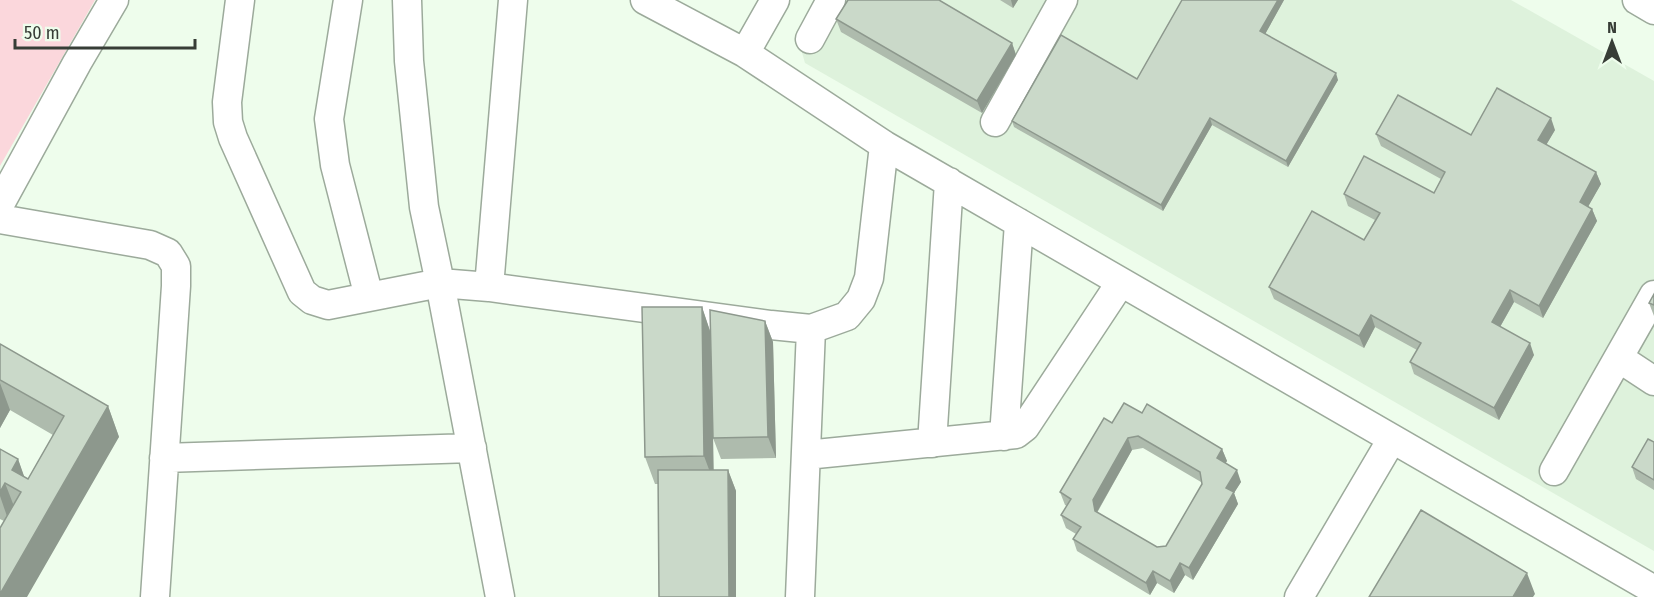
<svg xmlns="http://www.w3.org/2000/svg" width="1654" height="597" viewBox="0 0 1654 597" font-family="'Fira Sans Condensed',sans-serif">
	<rect width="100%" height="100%" fill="#eefdec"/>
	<path fill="#def2dc" d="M826,0h685l143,81v470l-849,-488 -6,-21z"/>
	<path fill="#fbd7dc" d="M0,0h95l-95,166z"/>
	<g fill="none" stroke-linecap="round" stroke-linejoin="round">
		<defs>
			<path id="minor" d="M240,0l-13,102 1,20 5,16 69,154 10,8 16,5 112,-22 49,4 282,38 40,4
				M348,0l-19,119 6,46 34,132
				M407,0l2,61 15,146 16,76 60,314
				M645,0l100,53 139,92 770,445
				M1637,0l17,10
				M810,39l21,-39
				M745,53l30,-53
				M995,122l68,-122
				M0,204l77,-141 37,-63
				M0,219l150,26 18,8 8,13v20l-21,311
				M489,287l24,-287
				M1619,358l35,23
				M1004,436l15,-213
				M932,443l17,-261
				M806,455l210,-21 9,-7 96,-145
				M164,458l308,-10
				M1554,471l100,-176
				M800,597l11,-268 36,-13 14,-17 8,-21 15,-133
				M1299,597l93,-158"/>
		</defs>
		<use href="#minor" stroke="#9caa9b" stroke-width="31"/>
		<use href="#minor" stroke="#fff" stroke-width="28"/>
	</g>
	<path fill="#aebbad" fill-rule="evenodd" d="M1000,0h18l-5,8z
		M1182,0h102l-19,34 73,46 -50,87 -76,-42 -49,86 -149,-84 -2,-6 125,-42z
		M836,19l176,24 4,12 -34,58 -141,-81z
		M1555,130l-9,15 50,27 5,12 -13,22 4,3 5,12 -54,97 -29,-16 -14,25 34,28 -35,65 -85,-46 -4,-12 7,-12 -42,-23 -11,21 -90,-49 -5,-12 95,-47 11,-20 -27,-14 -4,-12 90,-1 7,-14 -60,-33 -5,-12 95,1z
		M1654,294v22l-5,-13z
		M702,307l8,24 55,-10 8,21 3,116 -55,1 -8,-21v-23v55h15l8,21v106h-77l-1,-113h-3l-10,-27z
		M0,344l108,62 11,31 -115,84 -4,-2v-70l18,10 6,18 4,2 25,-44 -43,-25 -10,18z
		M1142,413l80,36 5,12 -2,2 16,19 -7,11 4,11 -45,76 -8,-5 -11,18 -17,-10 -7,12 -73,-44 -4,-12 3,-5 -10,-6 -5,-13 6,-9 -2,-1 -5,-13 52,-69zM1143,448l58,34 1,2 -36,62 -9,1 -60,-34 35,-63z
		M1654,442v48l-18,-11 -4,-12z"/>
	<path fill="#8d988d" d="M1011,0h7l-5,8z
		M1278,0h6l-21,38 -3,-7z
		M1012,43l4,12 -34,58 -5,-12z
		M1336,73l2,7 -50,87 -2,-6z
		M1210,118l2,7 -49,86 -2,-6z
		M1551,118l4,12 -13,22 -4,-12z
		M1596,172l5,12 -17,30 -4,-12z
		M1592,209l5,12 -54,97 -4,-12z
		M1510,290l4,12 -18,32 -4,-12z
		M702,307l9,27 3,149 -10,-27z
		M1371,315l4,12 -11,21 -5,-12z
		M765,321l8,21 3,116 -8,-21z
		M1530,343l4,12 -35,65 -5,-12z
		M0,383l10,27 -10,18z
		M108,406l11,31 -92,160h-27v-3z
		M1128,438l4,12 -35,62 2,11 -4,-12 -2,-11z
		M1222,449l5,12 -6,9 -4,-12z
		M18,459l11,31 -17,-20z
		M728,470l8,21v106h-7z
		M1237,470l4,12 -7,11 4,11 -45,76 -4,-12 37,-80z
		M5,483l12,31 -7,11 -10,-29v-4z
		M1180,563l5,12 -11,18 -4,-12z
		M1153,571l4,12 -7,12 -4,-12z
		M1527,573l8,21 -2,3h-20z"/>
	<path fill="#cad9c9" stroke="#8d988d" stroke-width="1.5" fill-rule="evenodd" d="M848,0h91l73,43 -35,58 -141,-82z
		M1182,0h96l-18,31 76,42 -50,88 -76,-43 -49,87 -149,-84 49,-86 76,44z
		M1497,88l54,30 -13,22 58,32 -16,30 12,7 -53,97 -29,-16 -18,32 38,21 -36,65 -84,-46 11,-19 -50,-28 -12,21 -90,-49 43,-76 52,29 16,-27 -36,-19 20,-38 70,37 11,-21 -69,-38 22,-39 73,40z
		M1654,294v11l-5,-2z
		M642,307h60l2,149 -59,1z
		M710,310l55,11 3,116 -55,1z
		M0,344l108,62 -108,188v-66l21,-36 -16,-9 -5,9v-43l18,10 -6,11 16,9 36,-63 -64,-36z
		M1124,403l18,10 5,-9 75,45 -5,9 20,12 -11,18 8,4 -45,76 -9,-5 -10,18 -17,-10 -7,12 -73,-44 8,-12 -20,-12 10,-16 -11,-7 44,-74 8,5zM1138,436l62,36 2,12 -36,62 -9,1 -62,-36 -2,-11 35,-62z
		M1648,439l6,3v38l-22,-13z
		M658,470h70l1,127h-70z
		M1421,510l106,63 -14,24h-144z"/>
	<g transform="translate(1612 42)" stroke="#eefdec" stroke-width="4.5" paint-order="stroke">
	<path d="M0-4.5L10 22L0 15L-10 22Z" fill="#373d36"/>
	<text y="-9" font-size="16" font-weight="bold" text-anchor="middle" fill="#373d36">N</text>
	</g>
	<path d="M15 39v9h180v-9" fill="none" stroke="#373d36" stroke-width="3"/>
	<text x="24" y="39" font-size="18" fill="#373d36" stroke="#eefdec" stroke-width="4.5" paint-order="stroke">50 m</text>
</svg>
